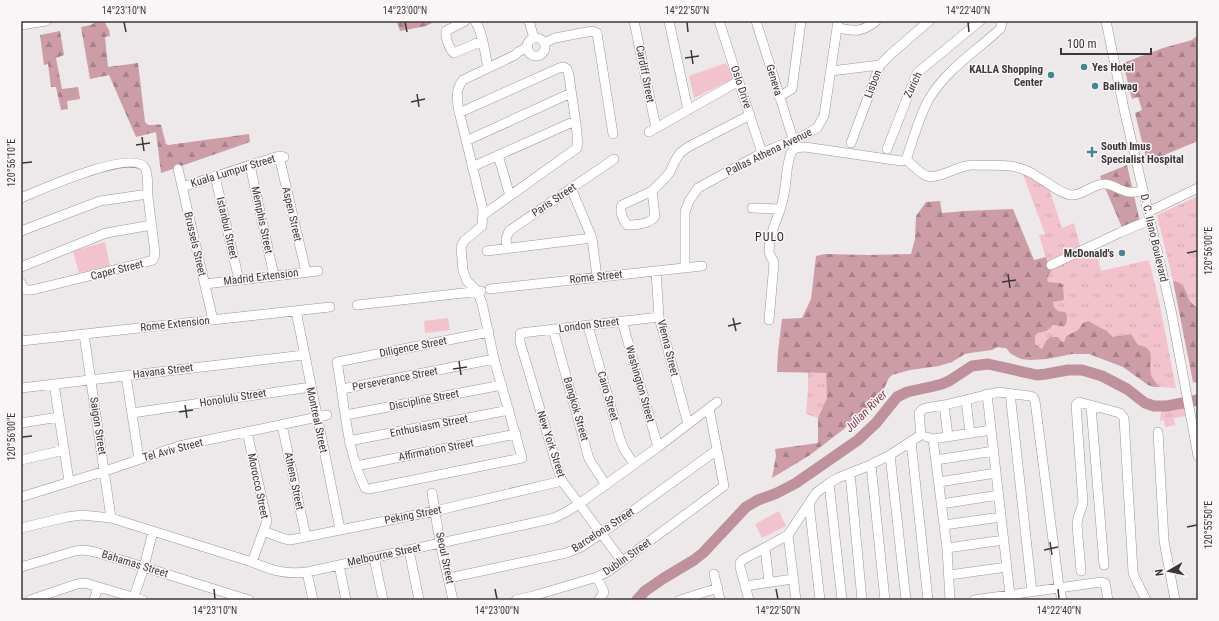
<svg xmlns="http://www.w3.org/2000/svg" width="1219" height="621" viewBox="0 0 1219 621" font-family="'Roboto Condensed',sans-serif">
	<defs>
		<pattern id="grass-tufts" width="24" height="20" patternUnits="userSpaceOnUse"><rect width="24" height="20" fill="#f3c3cd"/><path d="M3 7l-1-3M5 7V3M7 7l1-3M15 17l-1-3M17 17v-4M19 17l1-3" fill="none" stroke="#d1a8b1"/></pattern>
		<pattern id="forest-firs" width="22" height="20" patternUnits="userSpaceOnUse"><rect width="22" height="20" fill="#cc9da7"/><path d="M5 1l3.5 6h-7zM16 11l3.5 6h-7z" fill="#a78189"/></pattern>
	</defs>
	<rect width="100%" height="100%" fill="#ede8e9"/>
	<path fill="url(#grass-tufts)" d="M1020,166l26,13 16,49 12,-5 7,26 -33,16 -9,-30 6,-1z
		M1198,196v112c-3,-2 -6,-4 -8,-7 -4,-8 -6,-19 -17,-20l-16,-66z
		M1095,246l6,25 48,-11 11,46 16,82 -17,-1c-3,-5 -7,-7 -8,-13 -3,-12 6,-26 -13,-28l-7,-12 -18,3c-10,-9 -16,-13 -30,-14l-5,7 -12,6 -2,6 -18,-1 -3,8 -8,-5v-8l3,-3 10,-2 3,-5 5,-2 9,-12 -7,-1 -4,-4 -1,-6 11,-1 -4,-17 -12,-1 -2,-3 3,-5 7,-10z
		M808,373h18l1,25 -9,20 -12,-4 2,-25z
		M1186,407l1,9 -13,2 1,7 -10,2 -1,-7 -4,1 1,-10z"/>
	<path fill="url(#forest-firs)" d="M97,21h7l5,9 1,6 -5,1 3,30 30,-4 7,59c4,6 11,1 16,3l5,19 2,1 81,-11 1,8 -89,31 -5,-41 -20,5 -27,-62 -19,4 -9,-52 10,-2z
		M400,21h36l-10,5 -26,5 -3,-9z
		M60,31l4,24 -8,3 6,31 16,-2 2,12 -13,2 1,8 -7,1 -5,-23h-5l-3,-23 -4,1 -4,-30z
		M1198,35v106l-51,21 -12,-49 7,-3 -4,-13 -6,2 -9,-36 40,-15 29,-8z
		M1127,165l13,57 -17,8 -23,-54z
		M940,201l2,12 22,-2 49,-2 21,51 12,-3 3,11 7,-4 -7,10 -2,5 1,3 12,1 3,2 1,15 -11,2 1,5 4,4 7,1c3,4 2,8 1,13l-3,1 -10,-1 -6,6 -9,2 -3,3v8l7,5 4,-8 4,-4h8l3,4 3,1 2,-6 12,-6 5,-7 5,-2 19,10 6,6 18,-3 7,11c20,3 10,17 13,29 1,5 5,8 8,13h-5l-6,-2 -25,-18 -34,-13h-17l-25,5 -17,1 -9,-1 -10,-5 -5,-6h-3l-5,-1 -6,3 -22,3 -5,1 -13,8 -13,4 -29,4 -18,5 -3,3 -8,17 -12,12 -14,10 -11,12 -34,26 -23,14 -15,9 4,-22 -1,-7 43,-6v-25l9,-20 -1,-25 -49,-1 1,-20 4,-33 20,-1 9,-19 5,-43 9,-2 43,1 43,-1 4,-15 1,-23 10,-14z
		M1173,281c12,1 13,12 17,20 2,3 5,5 8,7v75l-5,-1z"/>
	<path fill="#f3c3cd" d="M726,63l7,16 -39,19 -5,-22z
		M105,242l5,24 -31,7 -6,-22z
		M448,318l2,12 -25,3 -1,-12z
		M779,511l7,15 -24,12 -7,-14z"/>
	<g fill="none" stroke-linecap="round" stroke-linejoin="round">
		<path stroke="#bf919c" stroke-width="11" d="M637,600l8,-9 19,-13 30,-18 9,-7 43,-46 12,-7 19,-7 19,-10 62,-43 18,-17 21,-26 10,-5 23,-5 12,-3 7,-3 23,-15 16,-2 49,11 9,-1 22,-4h14l20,6 25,13 18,14 9,3h13l31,-6"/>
		<defs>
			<path id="minor" d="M465,21l-19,10c-1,6 3,18 8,22l28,-12
				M475,21c8,11 10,33 13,47
				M529,21l5,17
				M634,21l22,107
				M669,21l19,89
				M719,21l43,132
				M756,21l37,118
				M1106,21l18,88 47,201 27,146
				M21,25l25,-4
				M838,28c17,3 23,5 38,-7
				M527 47a9 9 0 1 1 18 0a9 9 0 1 1-18 0Z
				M544,43l11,-5 37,-7 5,2 16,101
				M831,71l49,-6
				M779,97l13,-8 9,-68
				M459,113l100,-45 5,-1 3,2 2,6c1,12 11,66 8,73l-94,67
				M649,132l90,-51
				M466,141l105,-48
				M851,143l29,-78 11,-11 38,-33
				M887,149l30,-76 63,-52
				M498,155l12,41
				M279,156l27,116
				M906,159c5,5 15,15 21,17 12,4 32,-12 47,-11 16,1 36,-2 51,5 14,5 32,23 46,25 12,1 22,-12 34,-11 5,0 10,3 14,5 9,4 15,4 24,2
				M250,165l24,111
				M472,167l103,-46
				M178,169l35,151
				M215,176l24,104
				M182,187l97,-31 5,1
				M571,188l21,50 5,39
				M652,191l3,25c-4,8 -19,9 -28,9 -4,-5 -8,-14 -5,-20l30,-14 12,-12 6,-7 5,-11 5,-8 8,-6 62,-32
				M21,198c19,-8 112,-50 124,-30 4,7 2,19 3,28 2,19 5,38 7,58l-2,6 -3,1 -118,29h-6l-3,-3 -2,-4
				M752,208l28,1
				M1148,212l50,-24
				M21,231l79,-30 48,-7
				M507,249l-1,-10 3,-8 105,-72
				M487,251l105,-13
				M1051,265l68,-32 31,-13
				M21,267l85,-34 46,-8
				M685,268v-56l4,-11 9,-13 64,-35 43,-18 12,-7 7,-12 14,-95
				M656,271l3,46 29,107
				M205,284l113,-13
				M490,289l212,-23
				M357,305l124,-14
				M296,311l44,218
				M769,320l5,-57c-1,-4 -4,-7 -5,-11 0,-15 6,-28 11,-42 3,-9 5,-20 6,-30 1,-8 2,-24 7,-30 3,-3 8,-3 12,-3l96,14 4,-1 2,-3c6,-17 13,-43 22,-58 17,-29 46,-47 71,-70l1,-2 1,-6
				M622,321l36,126
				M588,326l32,113 4,10 10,15
				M553,329l36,130 17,26
				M489,332l-152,30c8,43 9,87 28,126l4,1 153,-31 -28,-99 -12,-56 -5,-12 -10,-10 -4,-10 -2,-24 3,-6 18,-15 1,-16 -25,-103c-1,-12 -2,-18 5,-27l52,-25 3,-3 10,-5
				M84,334l27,184
				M21,341l309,-34
				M126,376l13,83
				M54,384l15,97
				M21,388l283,-33
				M342,389l152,-30
				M1010,393l22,199
				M987,394l23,201
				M966,400l4,33
				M944,405l4,31
				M1091,406l13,159
				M132,413l179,-26
				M346,415l156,-30
				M21,423l38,-6
				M282,425l24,112
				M247,432l20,89 -15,41
				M1158,432l6,109 11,59
				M921,435l-2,-22 4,-4 3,-1 18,-3 54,-13 32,4 3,1 2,4 24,186 3,13
				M927,437l6,2 58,-9
				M933,439l14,109 3,52
				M349,441l160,-31
				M911,441l17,159
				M890,455l16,145
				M21,460l43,-10
				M936,460l58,-9
				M871,465l14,135
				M356,466l160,-32
				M850,473l12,127
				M939,482l57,-9
				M829,483l13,117
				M432,493l8,50 13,57
				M21,497l84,-26 74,-25 148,-31
				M809,503l11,97
				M941,504l58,-9
				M944,525l57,-8
				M21,528l46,-11 15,-2 29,3 141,44c20,8 33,13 55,10l230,-50 17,-4 12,-6 13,-8 79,-57 59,-45
				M263,531l22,8 5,1 145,-29 127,-30
				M788,535l8,65
				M765,548l4,34
				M947,548l57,-8
				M409,550l10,50
				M374,557l9,43
				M622,561l-60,-80 -6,-18 -36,-121v-8l1,-1 138,-16
				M339,565l7,35
				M21,567l54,-16 9,-1 11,2 49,15 105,33
				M1081,571l-4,-46 1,-7 5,-15 -7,-98 3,-3 41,11 4,5 9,154 2,6 11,22
				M307,572l6,28
				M714,574l6,26
				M949,575l58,-8
				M597,577l7,15 -5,8
				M449,578l117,-25 15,-6 21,-14 115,-83
				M745,586l48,-7
				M30,600l47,-16 8,-1 58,17
				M94,600l4,-13
				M133,600l11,-33 9,-36
				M516,600l17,-4 64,-19 12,-6 115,-85 -15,-78
				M680,600l38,-12
				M749,600l-9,-33v-4l2,-3 46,-25 28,-42 13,-10 9,-5 30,-12 22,-11 31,-20
				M974,600l127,-18 4,1 3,17"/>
		</defs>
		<use href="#minor" stroke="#9b9697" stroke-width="10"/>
		<use href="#minor" stroke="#fff" stroke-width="9"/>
	</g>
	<path fill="none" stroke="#3a3838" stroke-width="1.5" d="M124,22l2,10M405,22l2,10M687,22l1,10M968,22l1,10M691,50l2,14M685,58l14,-2M417,94l2,13M411,102l14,-3M142,137l2,14M136,145l14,-2M22,163l10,-1M1187,253l10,-2M1008,274l2,14M1002,282l14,-2M733,318l3,13M728,326l13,-3M459,361l2,14M453,369l14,-2M185,405l2,13M179,412l14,-2M22,437l10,-1M1187,527l10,-2M1050,542l2,13M1044,550l14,-3M214,589l1,10M495,589l2,10M776,589l2,10M1058,589l1,10"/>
	<g fill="#448897" stroke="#faf5f6" stroke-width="1.5">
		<circle cx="1084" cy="67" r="4"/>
		<circle cx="1051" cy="75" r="4"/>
		<circle cx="1095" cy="86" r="4"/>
		<path d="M1090 146h4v4h4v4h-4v4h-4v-4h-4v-4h4z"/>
		<circle cx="1122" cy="253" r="4"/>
	</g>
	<g text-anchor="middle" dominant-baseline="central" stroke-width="3" stroke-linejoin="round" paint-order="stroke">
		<g font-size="11" font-weight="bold" fill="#3a3838" stroke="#faf5f6" text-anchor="start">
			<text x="1092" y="67">Yes Hotel</text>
			<text x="1043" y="69" text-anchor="end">KALLA Shopping<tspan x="1043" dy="13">Center</tspan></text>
			<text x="1103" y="86">Baliwag</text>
			<text x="1101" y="146">South Imus<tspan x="1101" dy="13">Specialist Hospital</tspan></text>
			<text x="1114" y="253" text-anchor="end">McDonald's</text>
		</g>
		<g font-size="11" fill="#3a3838" stroke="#faf5f6">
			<text transform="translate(645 74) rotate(79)">Cardiff Street</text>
			<text transform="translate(774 80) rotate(73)">Geneva</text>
			<text transform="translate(873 84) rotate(-69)">Lisbon</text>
			<text transform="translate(913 85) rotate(-64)">Zurich</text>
			<text transform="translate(741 87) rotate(72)">Oslo Drive</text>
			<text transform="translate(769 152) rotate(-26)">Pallas Athena Avenue</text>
			<text transform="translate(233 171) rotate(-17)">Kuala Lumpur Street</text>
			<text transform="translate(554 200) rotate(-34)">Paris Street</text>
			<text transform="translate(292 214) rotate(77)">Aspen Street</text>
			<text transform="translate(262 220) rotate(78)">Memphis Street</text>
			<text transform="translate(227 228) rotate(77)">Istanbul Street</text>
			<text transform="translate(1154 238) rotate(77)">D. C. Ilano Boulevard</text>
			<text transform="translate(195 244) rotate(77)">Brussels Street</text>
			<text transform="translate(117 270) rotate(-14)">Caper Street</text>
			<text transform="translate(261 277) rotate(-7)">Madrid Extension</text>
			<text transform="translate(596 277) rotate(-6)">Rome Street</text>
			<text transform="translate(175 324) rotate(-6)">Rome Extension</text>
			<text transform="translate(589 325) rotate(-7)">London Street</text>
			<text transform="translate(413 347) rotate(-11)">Diligence Street</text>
			<text transform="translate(668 348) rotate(76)">Vienna Street</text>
			<text transform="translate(163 371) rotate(-7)">Havana Street</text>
			<text transform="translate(395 379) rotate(-11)">Perseverance Street</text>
			<text transform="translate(640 384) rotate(74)">Washington Street</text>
			<text transform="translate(608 396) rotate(74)">Cairo Street</text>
			<text transform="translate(233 398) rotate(-9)">Honolulu Street</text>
			<text transform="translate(424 400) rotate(-11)">Discipline Street</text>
			<text transform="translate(576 409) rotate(74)">Bangkok Street</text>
			<text transform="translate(317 420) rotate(78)">Montreal Street</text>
			<text transform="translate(98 426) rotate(81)">Saigon Street</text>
			<text transform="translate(429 426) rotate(-11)">Enthusiasm Street</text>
			<text transform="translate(551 444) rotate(72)">New York Street</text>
			<text transform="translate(173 450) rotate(-15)">Tel Aviv Street</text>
			<text transform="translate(436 450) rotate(-11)">Affirmation Street</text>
			<text transform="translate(294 481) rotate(78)">Athens Street</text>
			<text transform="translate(258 486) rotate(78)">Morocco Street</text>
			<text transform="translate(413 515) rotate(-11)">Peking Street</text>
			<text transform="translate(603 530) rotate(-33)">Barcelona Street</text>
			<text transform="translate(384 555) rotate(-12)">Melbourne Street</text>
			<text transform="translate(627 557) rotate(-35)">Dublin Street</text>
			<text transform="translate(445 558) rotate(78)">Seoul Street</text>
			<text transform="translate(135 564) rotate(17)">Bahamas Street</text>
		</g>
		<g font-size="12" letter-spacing="1" fill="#322e2f" stroke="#faf5f6">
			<text x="770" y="237">PULO</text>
		</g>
		<g font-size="12" font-style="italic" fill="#7f4152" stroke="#faf5f6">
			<text transform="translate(866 411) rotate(-45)">Julian River</text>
		</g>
	</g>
	<rect width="1219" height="621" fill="none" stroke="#faf5f6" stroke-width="44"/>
	<g transform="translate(1169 571) rotate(261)" stroke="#faf5f6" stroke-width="3" paint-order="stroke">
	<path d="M0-3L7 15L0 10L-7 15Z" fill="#3a3838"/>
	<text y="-6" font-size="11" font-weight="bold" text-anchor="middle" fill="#3a3838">N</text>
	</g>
	<path d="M1061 48v6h90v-6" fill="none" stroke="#3a3838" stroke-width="2"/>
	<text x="1067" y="48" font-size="12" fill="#3a3838" stroke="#faf5f6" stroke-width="3" paint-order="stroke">100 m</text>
	<rect x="22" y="22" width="1175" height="577" fill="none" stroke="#3a3838" stroke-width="1.5"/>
	<g font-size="10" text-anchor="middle" fill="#3a3838">
		<text x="124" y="14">14°23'10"N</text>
		<text x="405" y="14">14°23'00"N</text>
		<text x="687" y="14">14°22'50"N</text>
		<text x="968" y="14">14°22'40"N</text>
		<text transform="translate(11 163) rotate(-90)" y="4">120°56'10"E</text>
		<text transform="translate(1208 251) rotate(-90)" y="4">120°56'00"E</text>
		<text transform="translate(11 437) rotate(-90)" y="4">120°56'00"E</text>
		<text transform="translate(1208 525) rotate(-90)" y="4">120°55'50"E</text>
		<text x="215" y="614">14°23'10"N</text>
		<text x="497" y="614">14°23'00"N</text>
		<text x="778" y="614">14°22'50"N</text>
		<text x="1059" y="614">14°22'40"N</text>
	</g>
</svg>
